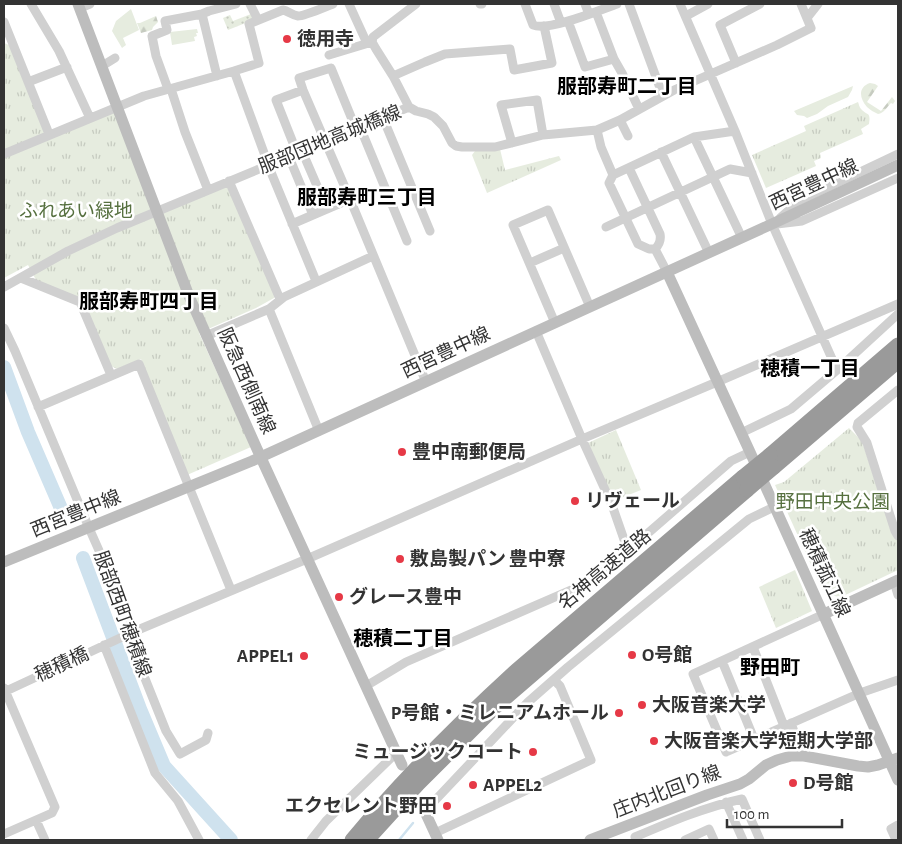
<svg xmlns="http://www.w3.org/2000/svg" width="902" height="844" viewBox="0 0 902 844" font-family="'Alegreya Sans','Noto Sans JP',sans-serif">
	<defs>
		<pattern id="forest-firs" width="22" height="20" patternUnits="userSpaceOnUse" patternTransform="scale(1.25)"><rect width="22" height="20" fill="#e6ecdf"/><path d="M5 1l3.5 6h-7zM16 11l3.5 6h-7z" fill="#c6cbc0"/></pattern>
		<pattern id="park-tufts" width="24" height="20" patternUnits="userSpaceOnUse" patternTransform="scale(1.25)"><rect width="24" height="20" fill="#e6ecdf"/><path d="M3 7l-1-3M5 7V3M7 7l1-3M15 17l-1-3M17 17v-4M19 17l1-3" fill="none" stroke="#c6cbc0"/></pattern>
		<pattern id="garden-dots" width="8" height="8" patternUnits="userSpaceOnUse" patternTransform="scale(1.25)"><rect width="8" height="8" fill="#e6ecdf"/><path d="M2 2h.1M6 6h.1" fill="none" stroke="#c6cbc0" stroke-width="1.8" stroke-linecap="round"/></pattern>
	</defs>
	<rect width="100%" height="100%" fill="#fff"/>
	<path fill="#e6ecdf" d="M131,9l8,21 -16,8 3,7 -4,3 -10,-17 4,-10z
		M197,29l1,4h-2l1,3 -3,1 1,4 -23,4 -2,-13z
		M853,86l-1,4 -4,7 -20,9 -11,8 -10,4 -3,-2 -7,-1 -3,-4z"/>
	<path fill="url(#forest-firs)" d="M156,16l2,6 -5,5 -1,3 -11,3 -4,-10h3z
		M870,83l5,1 3,2 -11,16 14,9 11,-14 3,4 -2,3 -2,-1c-4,4 -7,10 -13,11 -4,-2 -8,-4 -11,-7 -8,-9 -9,-20 3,-24z"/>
	<path fill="url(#park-tufts)" d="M4,43l5,2 39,93 64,-26 3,1 39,103 70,-29 6,2 45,107 -1,2 -18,10 -57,25 52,114 -64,28 -46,-116 -24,10 -6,-3 -29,-67 -46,-19 -8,-15 -24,13z
		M858,102c1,2 1,5 3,7 6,7 10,2 8,15l-8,5 2,5 -43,19 1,5 -7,3 2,5 -50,22 -14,-33 54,-24 -2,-5z
		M500,149l5,21 54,-14 2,4 -74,33 -15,-38 3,-4z
		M849,428l12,12 4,10 27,84 6,7v29l-59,28 -17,-9 -47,-104 9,-3z
		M616,430l25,60 -25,10h-3l-25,-57z
		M795,570l17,41 -36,17 -17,-41z"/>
	<path fill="url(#garden-dots)" d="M251,14l2,6 -25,10 -5,-12 7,-3 3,6z"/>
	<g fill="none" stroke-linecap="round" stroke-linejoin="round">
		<path stroke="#cfe2ee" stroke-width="2.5" d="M399,840l14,-17"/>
		<path stroke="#cfe2ee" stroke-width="14" d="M4,367l24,65 35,81
			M83,558l57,151 24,57 67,74"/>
		<path stroke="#d0d0d0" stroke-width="9" d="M31,4l28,47 31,67
			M250,4l8,16
			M349,4l16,35 7,3 4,7 17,27 16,31
			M480,4h2
			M525,4l8,21c15,7 67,-15 84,-21
			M554,4l7,19
			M585,4l4,10
			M629,4l34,92
			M680,4l55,127 37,93 65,146
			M80,8l10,-4
			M596,12l18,47 8,14 17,36
			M202,14l15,62
			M686,16l22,-12
			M807,18l11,-14
			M568,21l17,46 29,-8
			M4,22l45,112
			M329,55l43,-13 1,-5 43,-33
			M736,63l-16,-38 40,-21
			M102,66l13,-8
			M234,71l25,-8 -10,-39 34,-14c5,1 9,5 15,6 7,0 27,-9 35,-12
			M393,76l32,-14 20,-8 65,-5 4,21 38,-7 -8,-37
			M28,82l39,-15
			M168,89l-12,-33 -4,-20 15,-6 -2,-9 37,-7 7,-3 27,-7
			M171,89l14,43 23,58
			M409,107l7,4 12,3 6,3 9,9 9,17 4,3 6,1h33l48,-12 54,-5 23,-10 54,-30 103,-45 34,-17 -10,-24
			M383,118l47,113
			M620,120l8,16
			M360,127l47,114
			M356,129l-25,-61 -32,10 4,12 47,109 76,183
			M597,130l4,17 12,28 -4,8 29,61 11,5h6l12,23
			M694,137l48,101
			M512,143l-11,-38 36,-5 6,35
			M302,151l25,58
			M661,152l48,101
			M297,153l-21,-53 27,-10
			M4,154l140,-58 90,-25 33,90 1,4 48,116
			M289,157l24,58
			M629,168l31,66c1,5 -1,11 -5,15
			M613,175l81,-38 41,-6
			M229,181l51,118
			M780,218l19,-17 99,-47
			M292,224l58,-25
			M777,224l25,-3 96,-43
			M606,227l124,-58 22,4
			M530,263l34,-15
			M21,278l59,24 31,73
			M4,287l64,-36 49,-23 292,-121
			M269,309l50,122
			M555,323l-42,-98 35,-15 42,97
			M4,328l11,23 74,177 32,72 12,32 11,44 22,55 14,23 26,-14 2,-7
			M536,331l46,108 30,66 16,46
			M206,336l63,-27 15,-12 89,-41
			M898,390l-40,33 -1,4 10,16 28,88 3,5
			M38,407l101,-43 92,226
			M741,433l50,-24 46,-39 61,-56
			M894,582l4,13
			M824,614l-131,60 33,78 134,-59 38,-13
			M104,645l51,128 23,28 21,39
			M753,647l31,79
			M722,661l32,78
			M366,686l40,-24 188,-82 137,-119 19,-9
			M4,688l51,119 -3,6 -16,7 9,20
			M4,692l129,-60 174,-73 275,-120 135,-57 181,-78
			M791,723l7,20
			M726,802l17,38
			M425,811l102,-108 41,-36 181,-148 25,-12
			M435,833l156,-73 -31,-74 -6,-6
			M4,834l32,-14
			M635,837c35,-15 70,-30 107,-38l18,41
			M311,840l15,-19 70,-68
			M685,840l24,-11 5,11
			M896,840l-5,-11 7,-4"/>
		<path stroke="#bdbdbd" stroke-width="11" d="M78,4l111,292 68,153 145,316
			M667,272l83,180 148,328
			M4,562l248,-101 520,-237 126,-59
			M824,614l74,-34
			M420,801l18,39
			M590,840l117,-45 33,-11 9,-5 17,-14 11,-5 14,-4h13l54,10 10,1 10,-2 20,-7"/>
		<path stroke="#9a9a9a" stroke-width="15" d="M770,455l128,-110
			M774,467l124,-106
			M352,840c50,-60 106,-116 164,-169l227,-194
			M367,840l51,-56 78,-78 251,-216"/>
		<path stroke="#9a9a9a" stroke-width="15" d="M743,477l27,-22
			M747,490l27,-23"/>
	</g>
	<g fill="#e63946" stroke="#fff" stroke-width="2">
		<circle cx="287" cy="39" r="5"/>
		<circle cx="402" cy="452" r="5"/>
		<circle cx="575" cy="501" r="5"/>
		<circle cx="400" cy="559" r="5"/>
		<circle cx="339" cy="597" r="5"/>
		<circle cx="632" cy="655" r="5"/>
		<circle cx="304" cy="656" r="5"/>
		<circle cx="642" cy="705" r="5"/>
		<circle cx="619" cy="713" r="5"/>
		<circle cx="654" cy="741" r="5"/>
		<circle cx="533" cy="752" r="5"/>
		<circle cx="793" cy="783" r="5"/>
		<circle cx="473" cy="785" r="5"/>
		<circle cx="447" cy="806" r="5"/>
	</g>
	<g text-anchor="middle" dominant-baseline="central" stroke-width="5" stroke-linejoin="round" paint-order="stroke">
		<g font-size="19" font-weight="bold" fill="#333" stroke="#fff" text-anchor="start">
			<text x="297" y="39">徳用寺</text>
			<text x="412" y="452">豊中南郵便局</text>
			<text x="585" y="501">リヴェール</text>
			<text x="410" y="559">敷島製パン 豊中寮</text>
			<text x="349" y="597">グレース豊中</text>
			<text x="642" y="655">O号館</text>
			<text x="294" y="656" text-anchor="end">APPEL1</text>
			<text x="652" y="705">大阪音楽大学</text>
			<text x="609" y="713" text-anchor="end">P号館・ミレニアムホール</text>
			<text x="664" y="741">大阪音楽大学短期大学部</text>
			<text x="523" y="752" text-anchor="end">ミュージックコート</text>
			<text x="803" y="783">D号館</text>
			<text x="483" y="785">APPEL2</text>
			<text x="437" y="806" text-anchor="end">エクセレント野田</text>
		</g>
		<g font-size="19" fill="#333" stroke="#fff">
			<text transform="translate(330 140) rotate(-22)">服部団地高城橋線</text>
			<text transform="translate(814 185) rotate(-25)">西宮豊中線</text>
			<text transform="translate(446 353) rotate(-25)">西宮豊中線</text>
			<text transform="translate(246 381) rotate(66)">阪急西側南線</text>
			<text transform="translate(76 514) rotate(-22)">西宮豊中線</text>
			<text transform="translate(605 570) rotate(-40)">名神高速道路</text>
			<text transform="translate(824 573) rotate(65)">穂積菰江線</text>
			<text transform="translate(122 614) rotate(70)">服部西町穂積線</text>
			<text transform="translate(62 665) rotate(-25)">穂積橋</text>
			<text transform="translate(667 792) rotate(-21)">庄内北回り線</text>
		</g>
		<g font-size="19" fill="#56703f" stroke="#fff">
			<text x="76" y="211">ふれあい緑地</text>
			<text x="833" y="502">野田中央公園</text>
		</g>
		<g font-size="20" font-weight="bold" fill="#000" stroke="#fff">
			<text x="627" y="87">服部寿町二丁目</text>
			<text x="367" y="198">服部寿町三丁目</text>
			<text x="149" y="302">服部寿町四丁目</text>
			<text x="810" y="369">穂積一丁目</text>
			<text x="403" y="639">穂積二丁目</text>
			<text x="770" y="668">野田町</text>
		</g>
	</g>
	<rect width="902" height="844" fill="none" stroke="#333333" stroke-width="10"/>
	<path d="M727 819v8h115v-8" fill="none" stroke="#333333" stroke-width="2.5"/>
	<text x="734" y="819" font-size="15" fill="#333333" stroke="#ffffff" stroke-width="4" paint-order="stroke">100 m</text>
</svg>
